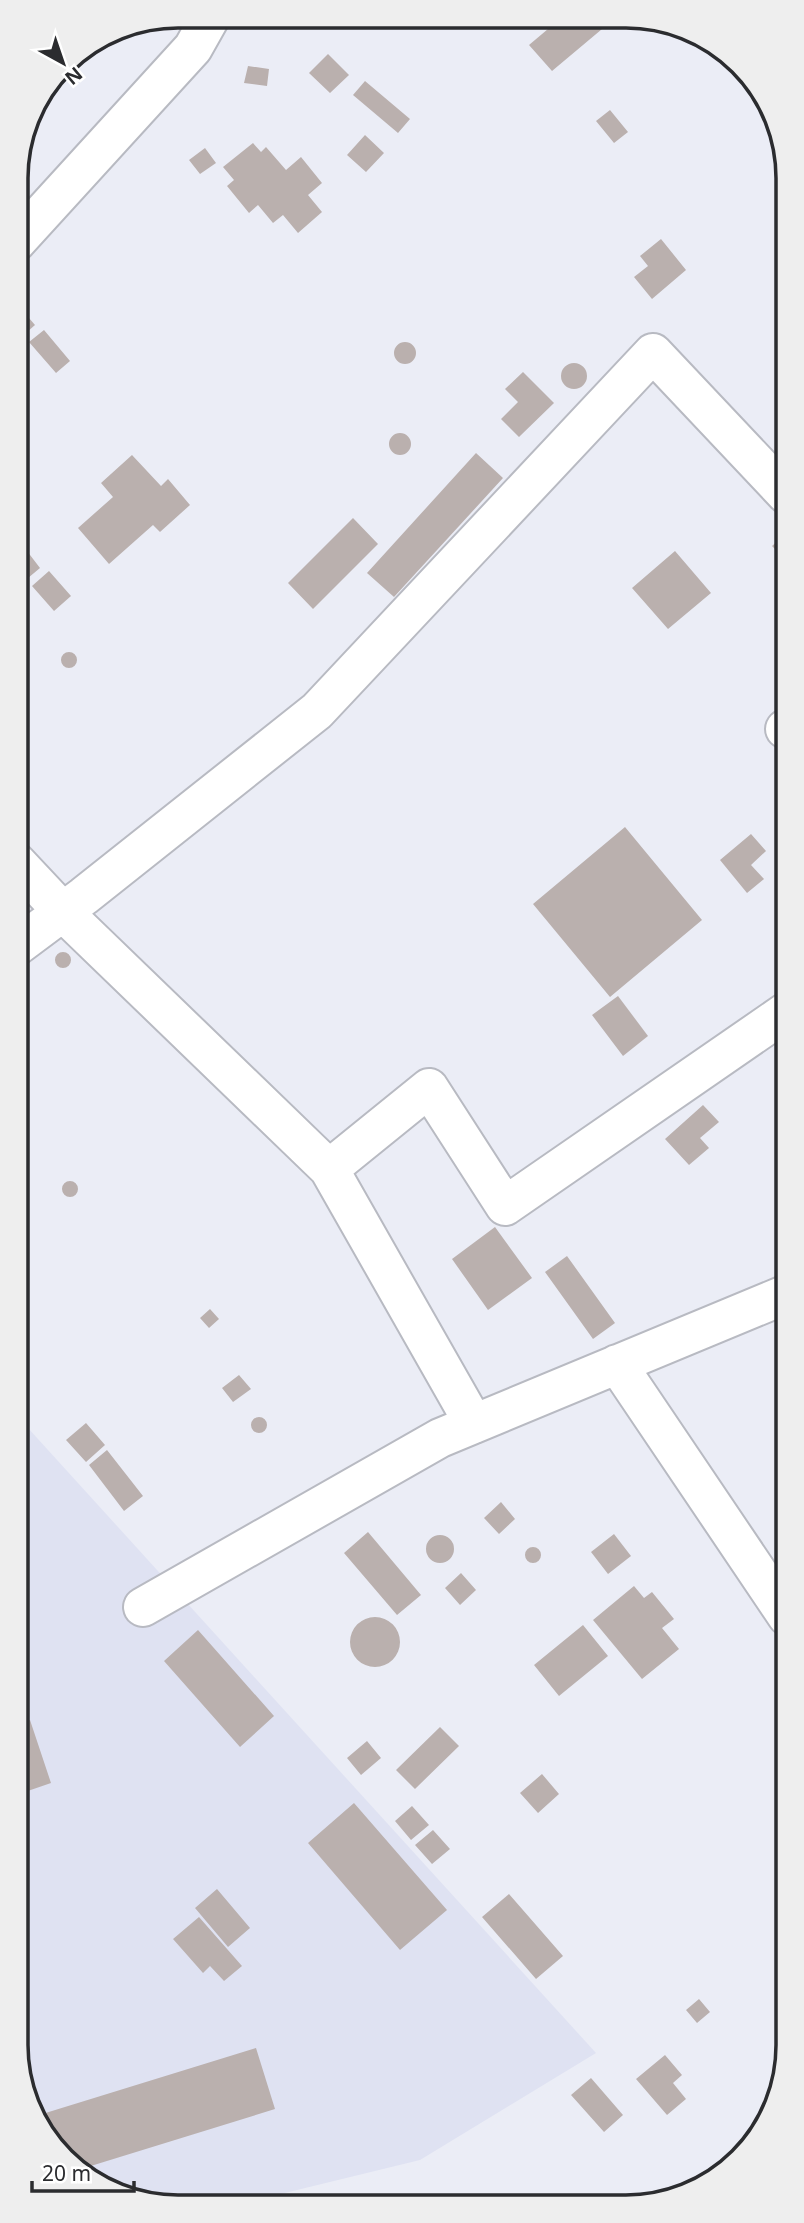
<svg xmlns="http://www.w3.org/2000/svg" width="804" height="2223" viewBox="0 0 804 2223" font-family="'Noto Sans',sans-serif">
	<rect width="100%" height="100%" fill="#ebedf6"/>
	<path fill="#dfe2f2" d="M18,1417l578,636 -176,107 -180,44h-94l-83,-44 -44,-83z"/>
	<path fill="#bab0ae" d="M561,18l53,1 -62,52 -23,-26z
		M328,54l21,21 -19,18 -21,-20z
		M248,66l21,3 -2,17 -23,-3z
		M365,81l45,38 -12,14 -45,-38z
		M610,110l18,22 -14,11 -18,-22z
		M365,135l19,18 -18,19 -19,-17z
		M253,143l8,9 5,-5 20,23 15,-13 21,26 -14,12 14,17 -24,21 -15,-18 -10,8 -15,-18 -9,8 -22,-27 7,-6 -11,-13z
		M205,148l11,15 -16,11 -11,-14z
		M661,239l25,31 -34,29 -18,-22 14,-11 -8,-10z
		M16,303l19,22 -17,15 -2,-2z
		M44,330l26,31 -14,12 -27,-31z
		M394 353a11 11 0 1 1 22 0a11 11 0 1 1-22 0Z
		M561 376a13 13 0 1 1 26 0a13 13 0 1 1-26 0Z
		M523,372l31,31 -35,34 -18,-18 17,-17 -13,-13z
		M389 444a11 11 0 1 1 22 0a11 11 0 1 1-22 0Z
		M476,453l27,25 -109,119 -27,-24z
		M132,455l29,31 7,-7 22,26 -30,27 -7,-7 -44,39 -31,-36 35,-31 -12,-14z
		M353,518l25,26 -65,65 -25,-26z
		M782,537l4,3v13l-4,3 -10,-10z
		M17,538l23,30 -18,15 -5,-7z
		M675,551l36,42 -43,36 -36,-41z
		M49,571l22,25 -17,15 -22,-25z
		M61 660a8 8 0 1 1 16 0a8 8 0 1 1-16 0Z
		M17,675l9,10 -9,8z
		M625,827l77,93 -92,77 -77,-93z
		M751,834l15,17 -15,14 13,14 -17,14 -27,-33z
		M55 960a8 8 0 1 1 16 0a8 8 0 1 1-16 0Z
		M618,996l30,40 -25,20 -31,-41z
		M703,1105l16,17 -19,16 9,10 -20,17 -24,-26z
		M62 1189a8 8 0 1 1 16 0a8 8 0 1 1-16 0Z
		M495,1227l37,51 -44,32 -36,-51z
		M567,1256l48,67 -22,16 -48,-67z
		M210,1309l9,10 -10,9 -9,-10z
		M239,1375l12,14 -18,13 -11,-14z
		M251 1425a8 8 0 1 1 16 0a8 8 0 1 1-16 0Z
		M86,1423l19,22 -19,17 -20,-22z
		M107,1450l36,46 -19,15 -35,-46z
		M501,1502l14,17 -16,15 -15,-16z
		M368,1532l53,63 -24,20 -53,-62z
		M614,1534l17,22 -23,18 -17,-22z
		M426 1549a14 14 0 1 1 28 0a14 14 0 1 1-28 0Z
		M525 1555a8 8 0 1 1 16 0a8 8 0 1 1-16 0Z
		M461,1573l15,17 -16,15 -15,-17z
		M634,1586l10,12 8,-6 22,27 -12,9 17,21 -37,30 -49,-59z
		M350 1642a25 25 0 1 1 50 0a25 25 0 1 1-50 0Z
		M583,1625l25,31 -49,40 -25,-31z
		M198,1630l76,86 -34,31 -76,-86z
		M30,1720l21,63 -32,11 -1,-70z
		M440,1727l19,19 -44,43 -19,-19z
		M367,1741l14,17 -20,17 -14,-17z
		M542,1774l17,20 -21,19 -18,-20z
		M354,1803l93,107 -47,40 -92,-107z
		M412,1806l17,19 -18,15 -16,-19z
		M433,1830l17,19 -18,15 -17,-19z
		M217,1889l33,39 -22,19 -33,-39z
		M509,1894l54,62 -27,23 -54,-62z
		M199,1917l43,49 -18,15 -14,-15 -7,7 -30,-34z
		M699,1999l11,13 -13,11 -11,-13z
		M256,2048l19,61 -194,60 -18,-9 -24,-45z
		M665,2055l17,20 -9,8 13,16 -19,16 -31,-36z
		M591,2078l32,37 -19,17 -33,-37z"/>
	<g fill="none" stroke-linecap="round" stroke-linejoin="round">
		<defs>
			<path id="street" d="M16,242l177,-194 18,-32
				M785,729h1
				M17,863l46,49 266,257 145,255
				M17,946l67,-50 233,-185 336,-358 133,141
				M329,1169l100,-81 76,118 281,-194
				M617,1364l170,252
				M143,1607l297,-169 347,-144"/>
		</defs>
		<use href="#street" stroke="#b8bac2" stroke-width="42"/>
		<use href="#street" stroke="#fff" stroke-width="38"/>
	</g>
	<path d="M0 0H804V2223H0ZM178 28H626A150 150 0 0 1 776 178V2045A150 150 0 0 1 626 2195H178A150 150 0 0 1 28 2045V178A150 150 0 0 1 178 28Z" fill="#eee" fill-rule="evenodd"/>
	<path fill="none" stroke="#2b2c2f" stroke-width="3.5" d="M178 28H626A150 150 0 0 1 776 178V2045A150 150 0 0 1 626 2195H178A150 150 0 0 1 28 2045V178A150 150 0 0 1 178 28Z"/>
	<g transform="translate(63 63) rotate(140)" stroke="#ffffff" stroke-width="5" paint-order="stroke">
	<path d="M0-5L12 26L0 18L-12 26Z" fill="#2b2c2f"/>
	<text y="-10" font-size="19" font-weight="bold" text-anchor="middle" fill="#2b2c2f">N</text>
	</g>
	<path d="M32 2181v10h102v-10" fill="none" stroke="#2b2c2f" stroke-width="3.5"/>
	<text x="42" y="2181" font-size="21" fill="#2b2c2f" stroke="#ffffff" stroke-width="5" paint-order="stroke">20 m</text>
</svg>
